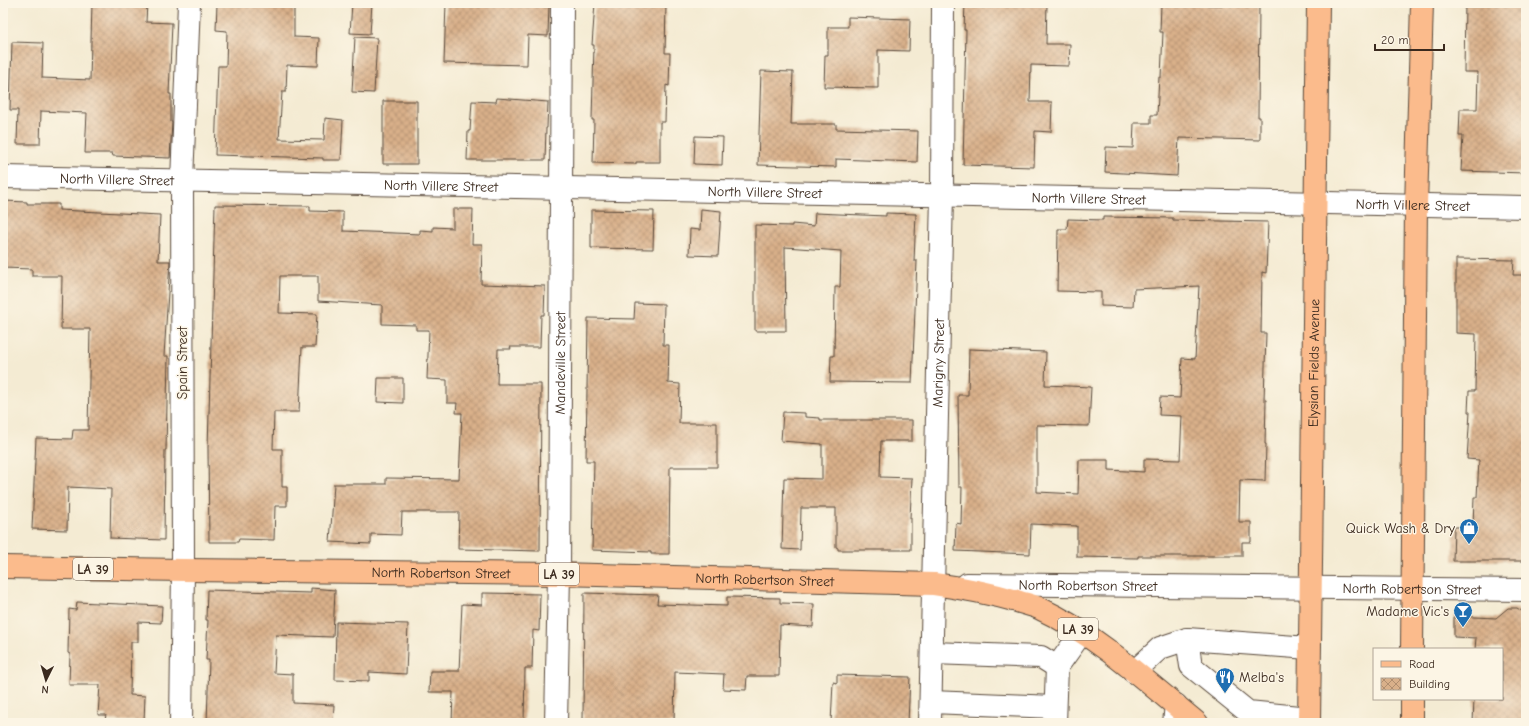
<svg xmlns="http://www.w3.org/2000/svg" width="1529" height="726" viewBox="0 0 1529 726" font-family="'Comic Neue',sans-serif">
	<defs>
		<pattern id="building-cross-hatch" width="8" height="8" patternUnits="userSpaceOnUse"><rect width="8" height="8" fill="#d9b08a"/><path d="M0 0l8 8M0 8l8-8" fill="none" stroke="#b18f70"/></pattern>
	</defs>
	<rect width="100%" height="100%" fill="#fcf5e5"/>
	<filter id="ink" filterUnits="userSpaceOnUse"><feTurbulence type="fractalNoise" baseFrequency=".025" numOctaves="2"/><feDisplacementMap in="SourceGraphic" scale="8" xChannelSelector="R" yChannelSelector="G"/><feConvolveMatrix kernelMatrix="1 2 1 2 8 2 1 2 1" color-interpolation-filters="sRGB"/></filter>
	<filter id="wash" filterUnits="userSpaceOnUse"><feTurbulence type="fractalNoise" baseFrequency=".012" numOctaves="4" result="noise"/><feDisplacementMap in="SourceGraphic" scale="16" xChannelSelector="R" yChannelSelector="G"/><feGaussianBlur stdDeviation="0.9" result="paint"/><feColorMatrix in="noise" values="0 0 0 0 0 0 0 0 0 0 0 0 0 0 0 0 0 1.4 0 .05"/><feComposite in="paint" operator="in"/></filter>
	<g filter="url(#wash)">
		<rect width="100%" height="100%" fill="#f4ebd3"/>
		<g id="blocks">
			<path fill="url(#building-cross-hatch)" d="M92,3h55l-1,19 26,1 -3,71h2v28h1l-2,36 -57,-2 -1,-3h-27l2,-40 -46,-2 -1,33h-23l1,-34h-8l2,-68 31,1 -1,35 48,2z
				M352,3h20l-2,31 -20,-1z
				M446,3h103l-1,33 -20,-1 -1,30 -83,-2z
				M595,3h71l-1,50h5l-1,33 -3,-1 -1,37h-5v40h-24v2l-43,-1 1,-43h-2l2,-75h-2z
				M965,3h82l-1,41h24l-1,22 -38,-1 -1,37h22l-1,30 -16,-1 -1,36 -71,-2 3,-135h-2z
				M1465,3h61v170l-65,-2 2,-35h-4l1,-27h17l1,-37h-14z
				M217,4l77,2v31l25,1 -1,28 -31,-1 -1,27h-4l-3,47 45,1 1,-22 18,2 -2,40h-18v-2l-108,-3 3,-89h8l1,-35 -11,-1z
				M1161,4l98,2 -1,111h2v23l-81,-2 -2,38 -72,-4 1,-25 27,1 1,-25h17v-8h6l2,-38h2l2,-45h-3z
				M848,17l62,2 -1,32 -31,-1v38l-54,-1 1,-32h3v-28h20z
				M355,37l22,1 -3,55 -22,-1z
				M761,71l32,1 -2,52h45v5l82,2 -1,31 -81,-3v8l-78,-2z
				M497,98l51,4 -1,26h-1l-1,32h-78l1,-29h2l2,-30 24,1z
				M383,101h34v63h-34z
				M695,136l28,1 -1,28 -28,-1z
				M3,201l24,1v2h32v6l101,5 -2,46h12l-6,95h4l-2,94h-1l-1,90 -54,-2 1,-49 -43,-2 -1,43 -35,-1 4,-91 36,1 1,-9h15l2,-101h-29l1,-53h-30v-7l-29,-1z
				M215,205l95,1v5l33,1v19l77,3v-4l13,1v-4l20,1v-19h20l-1,35h10l-1,40 64,2 -1,29h-3l-1,32h-30l1,2h-13l-1,35h44l-1,167 -82,-2 1,-37h-57l-1,23 -30,-1v10l-41,-2 4,-58h52v-6l73,1 3,-66h-6l1,-10h-10v-23l-20,-1 2,-49h-13v-5l-34,-1v-19l-64,-4v-25h-38l-1,37 38,1 -2,33h-13l-3,65h-25l-1,37h9v38h5v19h-12l-1,34 -35,-1 -1,3h-29l-1,-94z
				M701,209l20,2 -3,45 -29,-1 1,-26 10,1z
				M591,210l63,1 -1,38 -62,-1z
				M815,213l71,3v-3l30,1 -2,47h3l-5,122 -82,-1 1,-26h3l1,-69h5l1,-36 -56,-4 1,84h-31v-106l37,1v-2l22,2z
				M1103,217l70,1v2l95,2 -2,51 -4,-1 -1,61h5l-2,67h2l-1,44h1l-1,37 -25,-1 -1,42h12v20h-9v14h-104v2l-61,-1v-31l-46,-2 -1,30 -75,-3 1,-28 5,1 1,-37h-3l-1,-92h10l1,-46 77,3 -1,33 46,2 -2,39 -52,-1v67l41,2 1,-34h30v10l35,2v-13l36,1 2,-44 -23,-1 1,-18 20,1 2,-40 13,1 4,-73 -65,3 -1,18 -32,-1v-14l-44,-1 1,-62h9l1,-10 35,1z
				M1456,259l58,1 -1,15h13v286h-73l1,-34h19l1,-30h3l2,-37 -12,-1 3,-47h-2l1,-21h6l1,-57 -20,-1z
				M635,303l29,1 -1,41h6l-1,38 12,1 -1,39h38v44h-47l-1,87h-18v-2l-59,-2 2,-89h-8l2,-143 46,1z
				M378,378h25v25l-26,-1z
				M783,412l22,1v4l15,1v2h92v21h-31l-1,36 32,1 -2,40h1v32h-73v-2l-2,-1v-39h-35l-1,42 -18,-1 2,-71 38,1v-35l-41,-3z
				M311,588l24,2 -2,47 -57,-2 -2,38 19,1v29l41,2 -1,18h-126l2,-63h-3l2,-40h-2l1,-30 104,3z
				M482,593l58,1 -1,37 -6,-1 -1,38h-7l-1,55h-72l1,-31h-24l1,-21h29l3,-67 20,1z
				M584,593l74,2 -1,9 70,2v-9l53,1v5l34,1 -1,23 -33,-2 -1,51h-32l-1,14 -23,-1 1,-15 -49,-2 -1,51h-91z
				M77,602l85,4 -1,17 -23,-1v20h-7l-1,53 15,1 -1,26 -39,-2 1,-5h-8l2,-30h-31l1,-31 -2,-1 1,-44 7,1z
				M1508,608h9l8,5 -1,8h2v102h-53l1,-24h28v-50h-27l1,-11 -22,-1v-21l42,2z
				M336,622l72,2 -2,50 -37,-2v9l-34,-1z
				M837,675l73,2 -2,46h-77l2,-41 4,1z"/>
		</g>
	</g>
	<g filter="url(#ink)">
		<use href="#blocks" fill-opacity="0" stroke="#574739" stroke-width="1"/>
		<g fill="none" stroke-linecap="round" stroke-linejoin="round">
			<defs>
				<g id="minor">
					<path id="s1" d="M3,177l1523,30"/>
					<path id="s2" d="M967,584l559,6"/>
					<path d="M1187,639l4,27 57,46 61,6"/>
					<path d="M932,653l109,4 16,10"/>
					<path d="M1134,672l26,-24 27,-9 122,9"/>
					<path d="M931,702l124,5"/>
					<path d="M181,723l2,-153 -1,-389 7,-178"/>
					<path id="s3" d="M556,723l3,-149 3,-571"/>
					<path id="s4" d="M930,723l12,-528 1,-192"/>
					<path d="M1055,723l2,-56 25,-35"/>
					<path d="M1174,723l2,-18"/>
				</g>
				<g id="major">
					<path id="s5" d="M3,567l180,3 376,4 375,10c29,4 56,9 83,17 8,3 16,4 24,8 56,26 108,75 156,114"/>
					<path d="M1412,649l4,-443 6,-203"/>
					<path id="s6" d="M1309,723l9,-720"/>
					<path d="M1412,723v-24"/>
				</g>
			</defs>
			<use href="#minor" stroke="#574739" stroke-width="24"/>
			<use href="#major" stroke="#574739" stroke-width="24"/>
			<use href="#minor" stroke="#fff" stroke-width="22"/>
			<use href="#major" stroke="#fbbb8c" stroke-width="22"/>
		</g>
	</g>
	<defs>
		<symbol id="shop-pin" viewBox="-11 -11 22 30"><path d="M0 17L-7.5 6A9.5 9.5 0 1 1 7.5 6Z" fill="#1f6fb2" stroke="#fcf5e5"/><path d="M-5-2.5h2.3a2.7 3.5 0 0 1 5.4 0H5L5.5 6h-11ZM-1.5-2.5h3a1.5 2.3 0 0 0-3 0Z" fill="#fff"/></symbol>
		<symbol id="bar-pin" viewBox="-11 -11 22 30"><path d="M0 17L-7.5 6A9.5 9.5 0 1 1 7.5 6Z" fill="#1f6fb2" stroke="#fcf5e5"/><path d="M-6-5H6L.8 .8V4.5H3.5V6h-7V4.5H-.8V.8Z" fill="#fff"/></symbol>
		<symbol id="restaurant-pin" viewBox="-11 -11 22 30"><path d="M0 17L-7.5 6A9.5 9.5 0 1 1 7.5 6Z" fill="#1f6fb2" stroke="#fcf5e5"/><path d="M-5-6h1v4h1v-4h1v4h1v-4h1v5L-1.5 .5V6h-2V.5L-5-1ZM5-6V6H3V1.5H1.5Q1.5-4 5-6Z" fill="#fff"/></symbol>
	</defs>
	<g fill-rule="evenodd">
		<use href="#shop-pin" x="1458" y="517" width="22" height="30"/>
		<use href="#bar-pin" x="1452" y="600" width="22" height="30"/>
		<use href="#restaurant-pin" x="1214" y="666" width="22" height="30"/>
	</g>
	<g text-anchor="middle" dominant-baseline="central" stroke-width="3" stroke-linejoin="round" paint-order="stroke">
		<g fill="#fcf5e5" stroke="#75675a" stroke-width="1">
			<rect x="73" y="558" width="40" height="22" rx="3"/>
			<rect x="539" y="563" width="40" height="22" rx="3"/>
			<rect x="1058" y="618" width="40" height="22" rx="3"/>
		</g>
		<g font-size="13" font-weight="bold" fill="#3b2a1e">
			<text x="93" y="569">LA 39</text>
			<text x="559" y="574">LA 39</text>
			<text x="1078" y="629">LA 39</text>
		</g>
		<g font-size="14" fill="#3b2a1e" stroke="#fcf5e5">
			<text stroke="none"><textPath href="#s1" startOffset="114">North Villere Street</textPath></text>
			<text stroke="none"><textPath href="#s1" startOffset="438">North Villere Street</textPath></text>
			<text stroke="none"><textPath href="#s1" startOffset="762">North Villere Street</textPath></text>
			<text stroke="none"><textPath href="#s1" startOffset="1086">North Villere Street</textPath></text>
			<text stroke="none"><textPath href="#s1" startOffset="1410">North Villere Street</textPath></text>
			<text transform="translate(182 363) rotate(-90)">Spain Street</text>
			<text stroke="none"><textPath href="#s3" startOffset="360">Mandeville Street</textPath></text>
			<text stroke="none"><textPath href="#s4" startOffset="360">Marigny Street</textPath></text>
			<text stroke="none"><textPath href="#s6" startOffset="360">Elysian Fields Avenue</textPath></text>
			<text stroke="none"><textPath href="#s5" startOffset="438">North Robertson Street</textPath></text>
			<text stroke="none"><textPath href="#s5" startOffset="762">North Robertson Street</textPath></text>
			<text stroke="none"><textPath href="#s2" startOffset="121">North Robertson Street</textPath></text>
			<text stroke="none"><textPath href="#s2" startOffset="445">North Robertson Street</textPath></text>
		</g>
		<g font-size="14" fill="#3b2a1e" stroke="#fcf5e5" text-anchor="end">
			<text x="1455" y="528">Quick Wash &amp; Dry</text>
			<text x="1449" y="611">Madame Vic's</text>
			<text x="1239" y="677" text-anchor="start">Melba's</text>
		</g>
	</g>
	<rect width="1529" height="726" fill="none" stroke="#fcf5e5" stroke-width="16"/>
	<rect x="1373" y="648" width="130" height="52" fill="#fcf5e5" stroke="#afa495"/>
	<rect x="1381" y="661" width="20" height="6" fill="#fbbb8c" stroke="#afa495"/>
	<text x="1409" y="668" font-size="12" fill="#3b2a1e">Road</text>
	<rect x="1381" y="678" width="20" height="12" fill="url(#building-cross-hatch)" stroke="#afa495"/>
	<text x="1409" y="688" font-size="12" fill="#3b2a1e">Building</text>
	<g transform="translate(46 680) rotate(185)" stroke="#fcf5e5" stroke-width="3" paint-order="stroke">
	<path d="M0-3L7 15L0 10L-7 15Z" fill="#3b2a1e"/>
	<text y="-6" font-size="11" font-weight="bold" text-anchor="middle" fill="#3b2a1e">N</text>
	</g>
	<path d="M1375 44v6h69v-6" fill="none" stroke="#3b2a1e" stroke-width="2"/>
	<text x="1381" y="44" font-size="12" fill="#3b2a1e" stroke="#fcf5e5" stroke-width="3" paint-order="stroke">20 m</text>
</svg>
